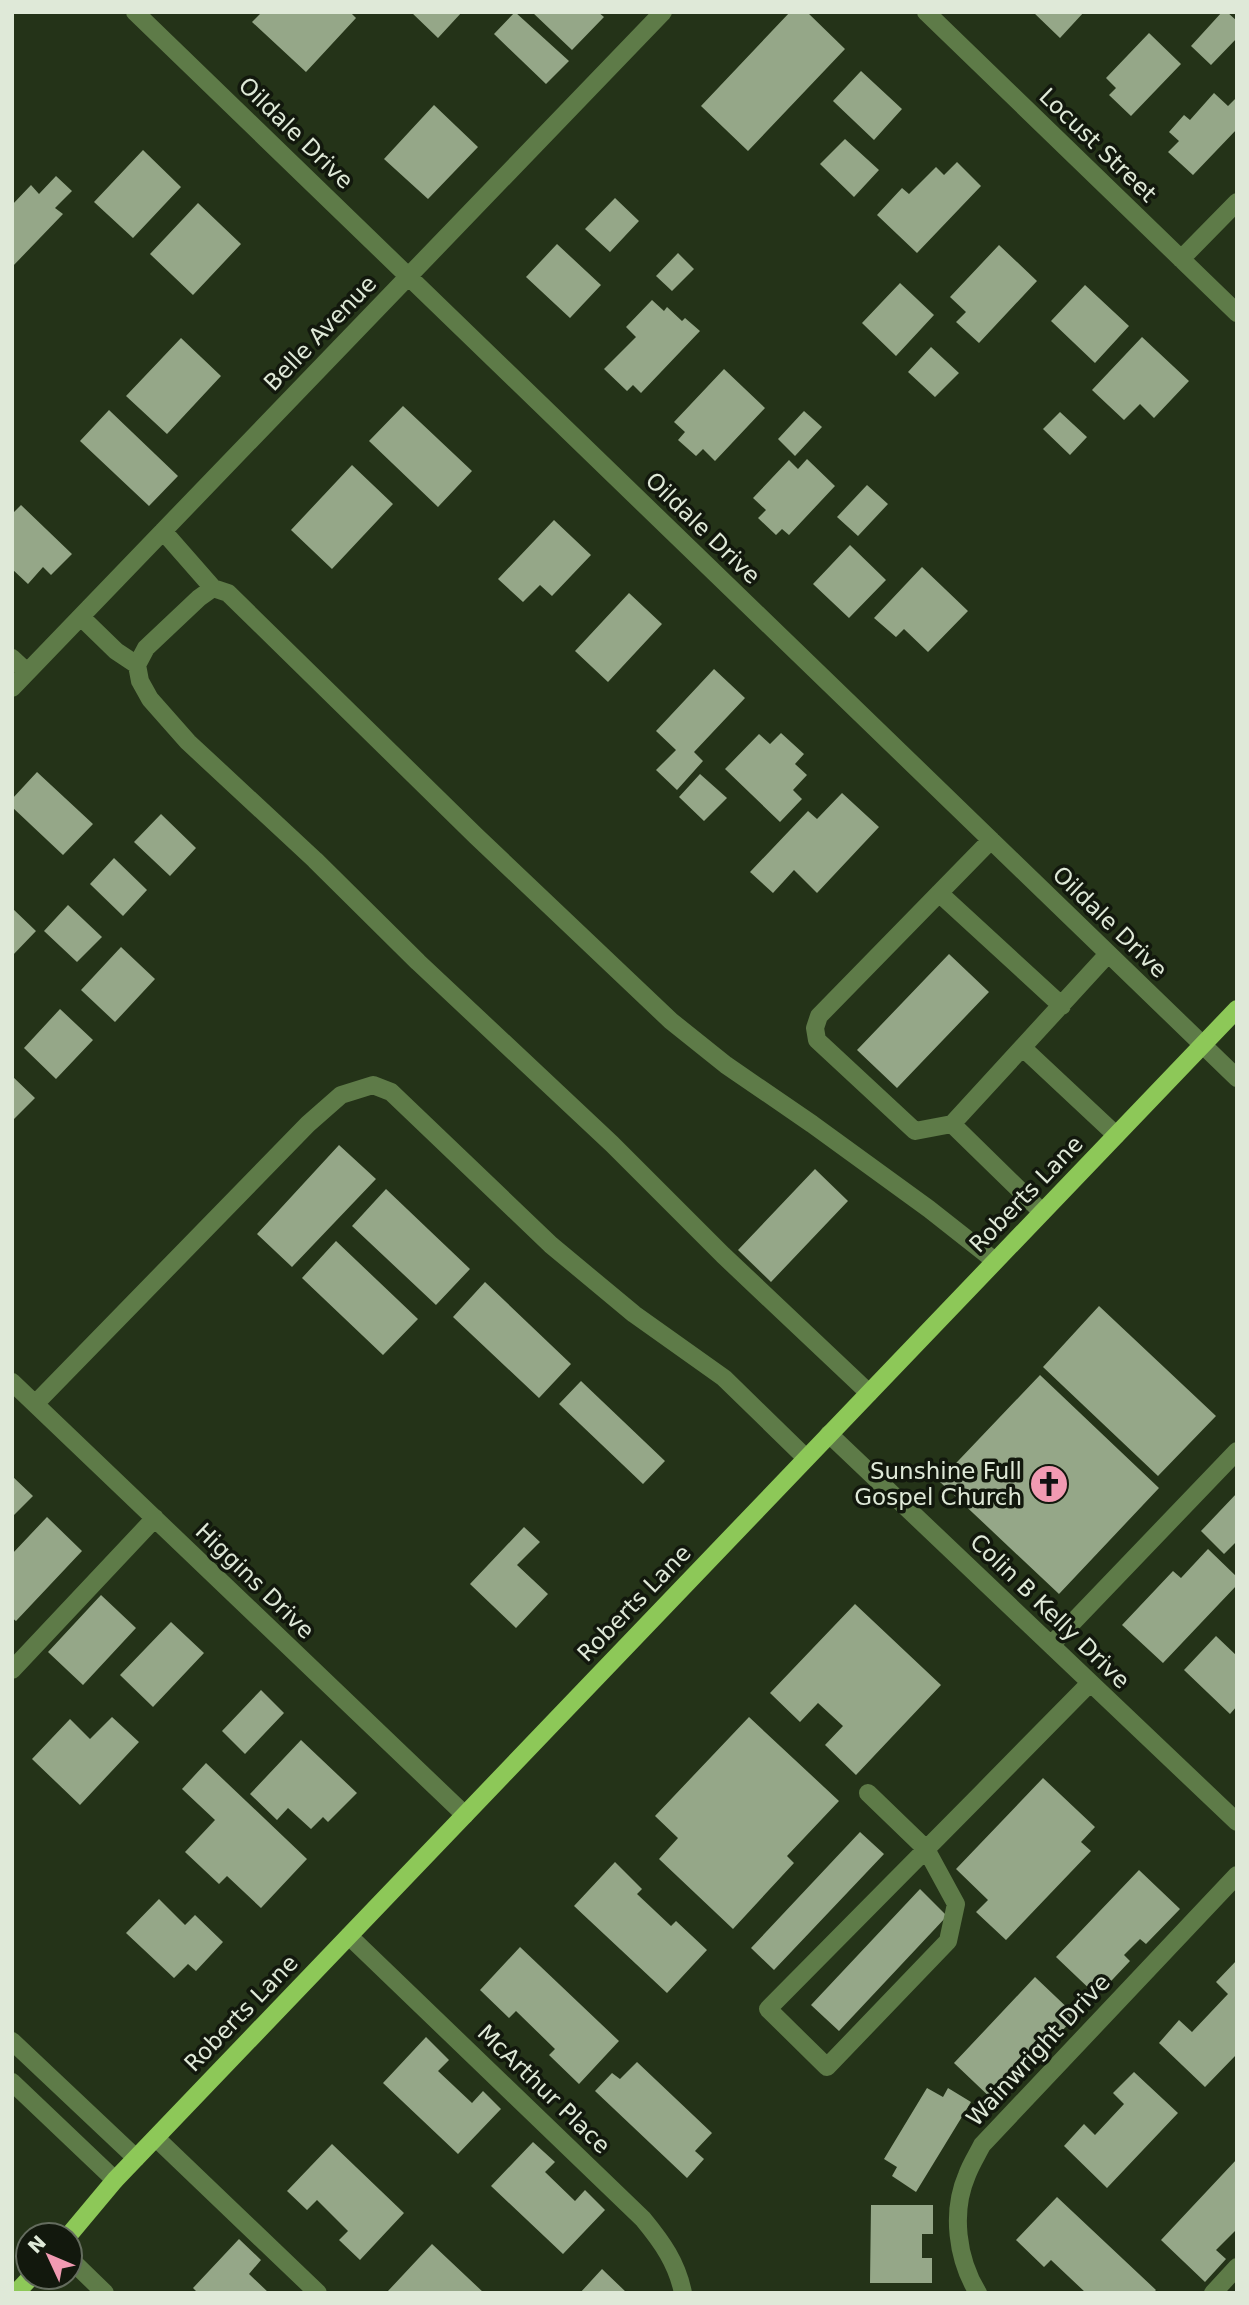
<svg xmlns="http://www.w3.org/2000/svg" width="1249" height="2305" viewBox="0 0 1249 2305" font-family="'DejaVu Sans',sans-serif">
	<rect width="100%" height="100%" fill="#243318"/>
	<path fill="#95a788" d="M262,12h88l6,6 -50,54 -54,-50z
		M411,12h51l-24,26z
		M515,12l54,49 -23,23 -52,-50z
		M532,12h66l6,5 -32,33z
		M790,12h17l38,37 -97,102 -47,-45z
		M1033,12h51l-24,26z
		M1222,12h5l10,9v17l-26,27 -20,-19z
		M1149,33l32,31 -50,52 -22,-21 7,-7 -10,-10z
		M861,71l41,38 -28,31 -41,-39z
		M1214,93l14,13 9,-9v32l-44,46 -25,-23 11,-11 -10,-9 15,-17 6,5z
		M434,105l44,42 -50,52 -44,-40z
		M845,139l34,31 -25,27 -34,-33z
		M143,150l38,37 -48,51 -39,-36z
		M957,162l24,24 -64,67 -40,-38 25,-27 7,6 27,-27 8,8z
		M56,176l16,15 -17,17 8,6 -51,53v-62l19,-20 8,9z
		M615,198l24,23 -29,31 -25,-23z
		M198,203l43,41 -48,51 -43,-41z
		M557,244l44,41 -31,33 -44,-41z
		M999,245l38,36 -58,62 -23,-21 10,-10 -16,-15z
		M678,253l16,16 -22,22 -16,-15z
		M900,283l34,32 -38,41 -34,-33z
		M1085,285l44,41 -34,37 -44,-42z
		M652,300l12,11 3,-4 15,14 3,-3 15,13 -59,62 -8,-8 -6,6 -23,-22 32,-32 -10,-10z
		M1142,337l47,44 -35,37 -14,-14 -16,16 -32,-30z
		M181,338l40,38 -54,58 -41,-38z
		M931,347l28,26 -24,24 -27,-25z
		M724,369l41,39 -50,53 -12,-12 -7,7 -18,-16 7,-8 -11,-10z
		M403,406l69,65 -34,36 -69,-66z
		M109,410l69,66 -29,30 -69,-65z
		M804,411l18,16 -27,29 -17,-17z
		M1060,412l27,25 -17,18 -27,-26z
		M807,459l28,27 -46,49 -7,-6 -6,6 -18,-17 8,-8 -13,-12 36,-38 9,9z
		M352,465l41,39 -61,65 -41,-39z
		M867,485l21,19 -30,32 -21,-19z
		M21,505l51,49 -21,21 -8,-8 -15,17 -16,-15v-55z
		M554,520l37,35 -39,41 -12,-11 -17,17 -25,-23z
		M850,545l36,35 -37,38 -36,-34z
		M922,567l46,44 -40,41 -24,-23 -8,8 -22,-19z
		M629,593l33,31 -54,58 -33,-31z
		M714,669l31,29 -51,54 9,9 -26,29 -21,-20 20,-20 -20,-19z
		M781,733l23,21 -9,10 12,11 -14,15 9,9 -22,23 -55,-53 34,-35 11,10z
		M37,772l56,52 -30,31 -51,-48v-8z
		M700,774l27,24 -23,23 -25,-24z
		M842,793l37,34 -62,66 -23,-23 -21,23 -23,-21 58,-61 9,8z
		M161,814l35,34 -26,28 -36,-34z
		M114,858l33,32 -24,26 -33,-32z
		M68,905l34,32 -25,25 -33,-31z
		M12,908l24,23 -24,25z
		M121,947l34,32 -40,43 -34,-32z
		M949,954l40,38 -92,96 -40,-38z
		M60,1009l33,31 -37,39 -32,-31z
		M12,1076l23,22 -23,23z
		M339,1145l37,34 -84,88 -35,-33z
		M815,1169l33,32 -77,81 -33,-32z
		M386,1189l84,80 -34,36 -84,-79z
		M336,1241l82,78 -35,36 -81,-77z
		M485,1282l86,82 -32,34 -86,-81z
		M1099,1306l117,110 -58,60 -115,-109z
		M1040,1375l119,113 -100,106 -120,-113z
		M581,1381l84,80 -22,23 -84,-80z
		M12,1476l21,20 -21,21z
		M1237,1493v48l-13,13 -23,-23z
		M47,1517l35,34 -66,70 -4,-3v-64z
		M524,1527l16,15 -23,23 31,29 -32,34 -46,-44z
		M1208,1549l29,28v8l-74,78 -41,-38 51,-54 8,7z
		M101,1595l35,33 -53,57 -35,-33z
		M855,1604l86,81 -85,90 -31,-30 18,-19 -25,-23 -18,19 -30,-29z
		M171,1622l33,31 -51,54 -33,-32z
		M1216,1636l21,20v50l-7,8 -46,-44z
		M261,1690l23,23 -39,41 -23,-23z
		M112,1717l27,25 -59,63 -48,-46 38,-40 20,20z
		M749,1717l90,84 -52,55 7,7 -61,66 -74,-70 19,-21 -23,-22z
		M301,1740l56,53 -29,29 -5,-5 -12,12 -23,-21 -11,12 -27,-26z
		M206,1763l101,96 -46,49 -34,-32 -8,8 -34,-32 30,-32 -33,-31z
		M1043,1778l52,49 -14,15 10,9 -85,89 -30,-28 12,-12 -32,-31z
		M860,1832l24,22 -110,116 -23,-22z
		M615,1862l27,27 -5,5 34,32 5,-5 31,29 -40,43 -93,-87z
		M1139,1870l41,39 -34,35 -6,-5 -16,16 6,6 -33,35 -41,-39z
		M920,1889l27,27 -108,115 -28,-26z
		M159,1899l26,26 10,-10 28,27 -27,29 -8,-7 -14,14 -48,-45z
		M520,1947l99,94 -40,43 -30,-29 6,-6 -39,-38 -7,7 -29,-28z
		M1237,1960v94l-32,33 -46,-44 20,-23 13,12 36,-38 -12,-12z
		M1035,1977l41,39 -33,35 -6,-6 -13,13 7,7 -36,37 -41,-39z
		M426,2037l23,23 -11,11 34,32 11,-12 18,18 -43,45 -75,-71z
		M637,2062l75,71 -17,18 9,8 -17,19 -92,-87 17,-18 8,6z
		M1134,2072l44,41 -71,75 -43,-42 20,-22 11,11 29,-31 -11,-11z
		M927,2088l16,9 5,-9 23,14 -55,90 -24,-16 5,-9 -13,-8z
		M533,2142l22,20 -10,10 30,29 10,-11 20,20 -42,44 -72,-68z
		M332,2144l72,69 -44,47 -21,-20 9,-9 -31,-31 -10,10 -20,-19z
		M1237,2159v70l-21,21 10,9 -21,23 -44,-42z
		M1057,2197l99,93 -3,3h-67l-35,-33 -7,7 -28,-27z
		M871,2205h62v29h-11v24h10v25h-62z
		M239,2239l22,21 -12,14 20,19h-71l-5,-5z
		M432,2244l52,49h-94l-2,-2z
		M602,2269l25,24h-47z"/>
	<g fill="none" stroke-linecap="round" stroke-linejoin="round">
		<path stroke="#5e7b48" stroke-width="18" d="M135,12l1102,1066
			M926,12l311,301
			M1181,259l56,-57
			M163,531l50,57
			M81,617l35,34 21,14
			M12,658l15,14
			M12,688l651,-676
			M991,840l-172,176 -4,12 2,12 98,91 37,-7 156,-170
			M939,893l123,113
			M1023,1048l93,87
			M952,1124l90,88
			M12,1382l453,433
			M869,1393l-146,-138 -111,-111 -194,-182 -103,-102 -127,-118 -38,-43 -10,-18 -3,-16 9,-17 53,-50 14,-10 15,5 248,243 195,185 55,44 86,59 117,85 66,52
			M35,1404l273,-280 33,-29 32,-10 18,7 160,153 83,69 90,64 82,80
			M829,1434l408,388
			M1051,1645l186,-194
			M12,1670l143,-152
			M868,1793l58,56 30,55 -8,37 -121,126 -59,-58c107,-108 215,-217 322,-326
			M349,1936l294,283c19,23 34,44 40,74
			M12,2041l124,117
			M12,2082l103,98
			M156,2138l162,155
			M70,2259l35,34
			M978,2293c-21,-34 -27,-81 -11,-118 4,-11 10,-20 15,-30l255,-270
			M1213,2293l24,-26"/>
		<path stroke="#8dc858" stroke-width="18" d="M69,2235l46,-55 1122,-1171
			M16,2293l15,-16"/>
	</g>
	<defs>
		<symbol id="church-disc" viewBox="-11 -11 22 22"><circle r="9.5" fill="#f19ab2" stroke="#12180d"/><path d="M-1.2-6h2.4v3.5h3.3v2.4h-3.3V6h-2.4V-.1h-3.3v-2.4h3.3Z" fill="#111"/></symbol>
	</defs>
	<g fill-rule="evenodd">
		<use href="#church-disc" x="1027" y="1462" width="44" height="44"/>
	</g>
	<g text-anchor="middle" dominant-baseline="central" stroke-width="7" stroke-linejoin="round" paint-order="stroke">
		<g font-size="23" fill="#dfe9d8" stroke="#12180d">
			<text transform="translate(296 133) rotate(44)">Oildale Drive</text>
			<text transform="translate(1098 145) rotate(44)">Locust Street</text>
			<text transform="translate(320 333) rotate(-46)">Belle Avenue</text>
			<text transform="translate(703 528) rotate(44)">Oildale Drive</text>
			<text transform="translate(1110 922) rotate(44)">Oildale Drive</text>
			<text transform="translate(1026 1194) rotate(-46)">Roberts Lane</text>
			<text transform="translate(255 1581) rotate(44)">Higgins Drive</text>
			<text transform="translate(634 1603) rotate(-46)">Roberts Lane</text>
			<text transform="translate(1050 1611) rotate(44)">Colin B Kelly Drive</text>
			<text transform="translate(241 2013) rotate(-46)">Roberts Lane</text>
			<text transform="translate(1038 2050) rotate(-47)">Wainwright Drive</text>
			<text transform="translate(544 2089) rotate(44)">McArthur Place</text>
		</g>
		<g font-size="23" fill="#dfe9d8" stroke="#12180d" text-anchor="end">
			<text x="1022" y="1471">Sunshine Full<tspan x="1022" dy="26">Gospel Church</tspan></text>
		</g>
	</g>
	<rect width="1249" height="2305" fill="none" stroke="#dfe9d8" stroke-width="28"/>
	<g transform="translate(49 2256) rotate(314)"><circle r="33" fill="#12180d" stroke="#646c5e" stroke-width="2"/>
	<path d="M0-5L12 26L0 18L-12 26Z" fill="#f19ab2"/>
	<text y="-10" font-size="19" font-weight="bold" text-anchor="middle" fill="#dfe9d8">N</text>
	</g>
</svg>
